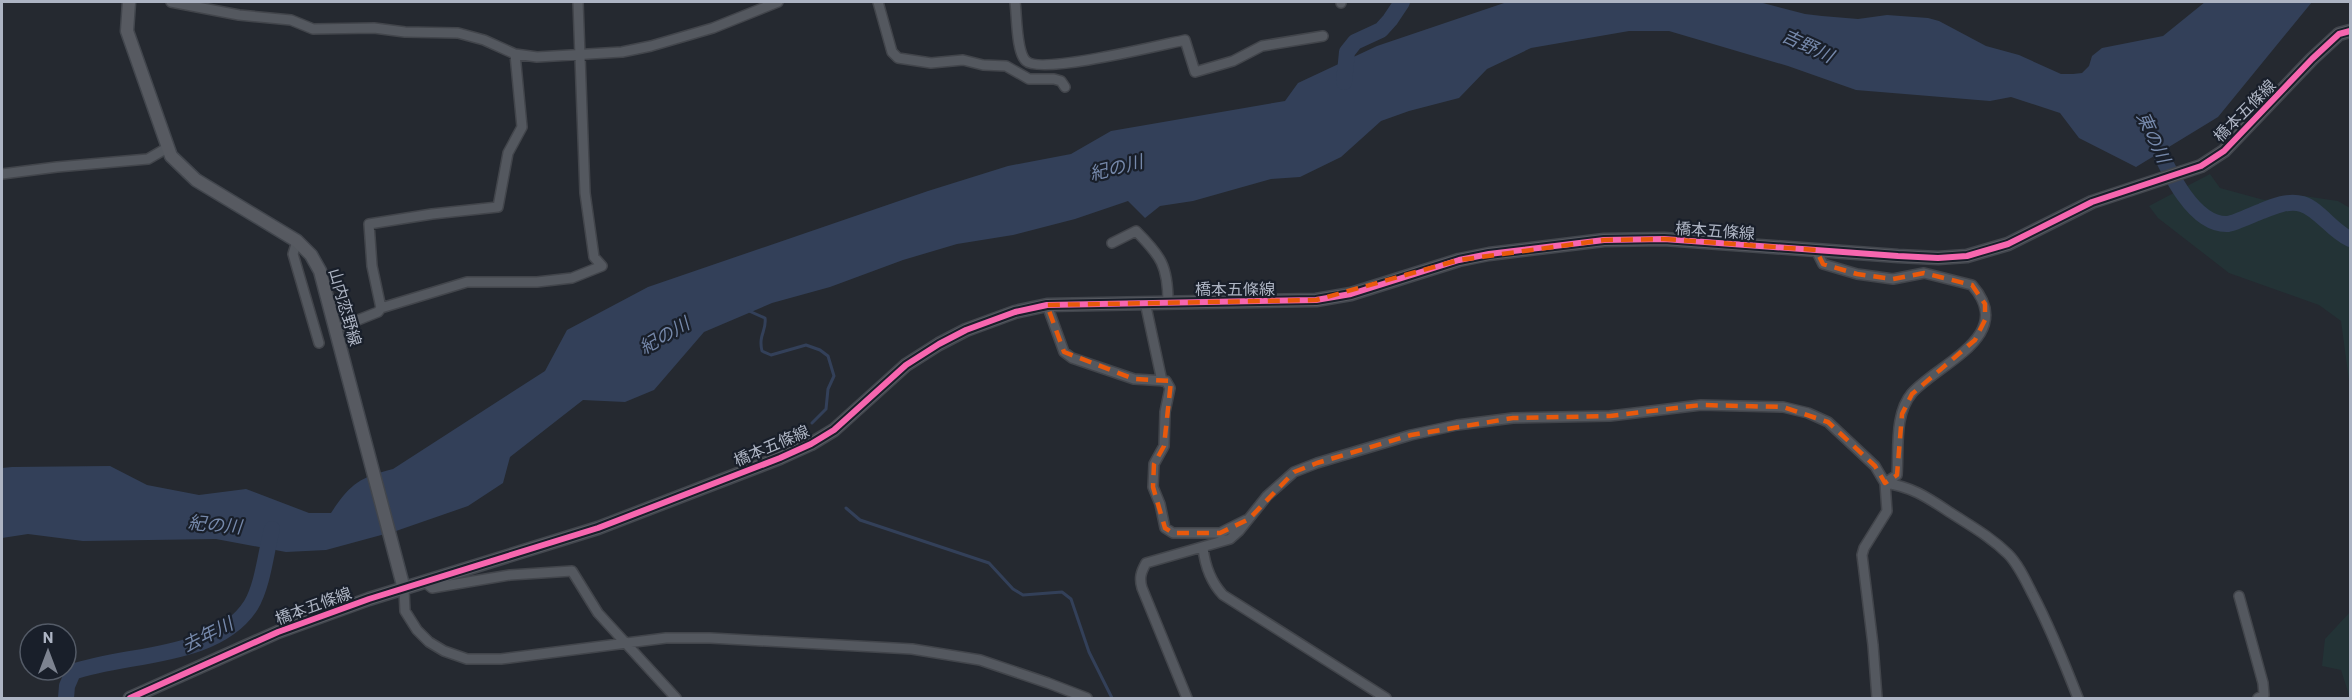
<svg xmlns="http://www.w3.org/2000/svg" width="2352" height="700" viewBox="0 0 2352 700" font-family="Barlow,'Noto Sans JP',sans-serif">
	<rect width="100%" height="100%" fill="#252930"/>
	<path fill="#233336" d="M2210,174l10,14 44,12 40,-4 34,5 12,7v180l-9,-67 -22,-16 -90,-32 -71,-55 -9,-12z
		M2350,612v86l-9,-28 -19,-4 3,-27z"/>
	<path fill="#334059" d="M1507,2h252l46,12 17,2 36,3 29,-4 41,3 11,3 47,25 33,9 42,19h12l9,-1 7,-7 3,-10 10,-8 61,-12 42,-34h107l-94,115 -82,50 -57,-29 -19,-25 -49,-16 -21,4 -134,-11 -68,-24 -119,-35h-40l-98,17 -44,21 -28,29 -50,13 -28,10 -40,36 -41,20 -29,2 -78,22 -33,5 -15,12 -17,-17 -53,18 -62,16 -56,9 -54,16 -73,27 -58,16 -68,29 -50,58 -29,12 -42,-2 -73,57 -7,26 -35,23 -72,25 -70,19 -40,2 -70,-13 -133,2 -55,-7 -26,4v-70l10,-1 98,-1 37,19 52,10 47,-6 63,24h22c19,-29 29,-36 62,-44l152,-98 22,-41 81,-43 280,-96 80,-25 63,-12 40,-23 174,-30 13,-18 79,-37z"/>
	<g fill="none" stroke-linecap="round" stroke-linejoin="round">
		<path stroke="#334059" stroke-width="3" d="M749,311l16,7c2,12 -7,17 -3,33l9,4 35,-10 14,5 8,6 6,20 -6,13 -2,20 -14,14
			M846,508l14,12 129,43 24,26 10,6 39,-3 9,7 18,53 23,46"/>
		<path stroke="#334059" stroke-width="16" d="M1344,82l3,-30 8,-10 26,-12 9,-10 12,-18
			M2151,133c13,27 39,93 77,91 7,-1 26,-10 34,-13 12,-5 27,-11 40,-7 17,5 30,27 48,35
			M66,698l1,-12 6,-14c53,-19 144,-13 178,-67 12,-20 15,-54 21,-76"/>
		<defs>
			<path id="minor" d="M171,2l68,13 52,5 22,9 61,-1 31,4 53,1 26,7 31,14 22,3 85,-5 29,-6 62,-18 65,-26
				M878,2l14,50 6,6 33,5 32,-3 20,5 23,1 23,13h25l7,2 4,6
				M1015,2c2,13 1,50 11,59 14,14 135,-16 159,-21l10,32 38,-11 29,-15 61,-10
				M1341,2v1
				M2,174l55,-7 91,-8 19,-11
				M297,241l-4,13 26,89
				M1112,243l24,-12c25,25 32,35 32,71
				M1816,250l7,14 34,10 36,5 31,-6 48,12c45,51 -33,78 -60,108 -18,21 -13,56 -15,82l-12,8
				M1145,302l17,79
				M1047,305l17,47 8,6 62,21 32,2 4,7 -5,24 -1,34 -10,18 -1,23 7,17 5,24 8,5h47l26,-13
				M381,308l86,-26h70l35,-4 30,-12 -8,-9 -9,-64 -7,-191
				M343,326l35,-14 3,-4 -9,-42 -3,-42 63,-10 66,-7 10,-54 14,-26 -7,-73
				M1885,483c28,4 43,15 66,30 20,13 40,24 57,41 10,10 17,25 24,39 18,34 32,69 46,105
				M1203,548c2,18 8,34 20,47l163,103
				M426,583l6,5 78,-13 62,-4 26,42 78,85
				M404,589l1,22 12,19 12,12 15,9 23,8h34l165,-21h44l202,11 68,11 68,23 39,15
				M2239,596l24,87 1,12 -6,3
				M1187,698l-45,-110c-3,-10 -1,-16 4,-25l84,-24 9,-8 28,-35 27,-24 23,-9 94,-28 46,-10 56,-7 97,-2 91,-11 82,2 25,6 20,9 47,44 10,17 2,28 -23,37 -2,7 11,90 4,53"/>
			<path id="major" d="M129,2l-2,29 44,125 25,24 101,61 14,14 9,16 84,318
				M130,698l148,-66 91,-33 229,-71 182,-70 31,-14 23,-14 72,-65 33,-21 27,-14 49,-18 32,-7 269,-5 35,-6 108,-34 30,-6 115,-14 60,-1 234,17 40,2 29,-2 41,-12 84,-42 109,-36 23,-15 88,-92 27,-25 11,-3"/>
		</defs>
		<use href="#minor" stroke="#42454b" stroke-width="12"/>
		<use href="#major" stroke="#42464d" stroke-width="15"/>
		<use href="#minor" stroke="#54585f" stroke-width="9"/>
		<use href="#major" stroke="#575a61" stroke-width="12"/>
		<defs>
			<path id="cycleway" d="M130,698l148,-66 91,-33 229,-71 182,-70 31,-14 23,-14 72,-65 33,-21 27,-14 49,-18 32,-7 269,-5 35,-6 108,-34 30,-6 115,-14 60,-1 234,17 40,2 29,-2 41,-12 84,-42 109,-36 23,-15 88,-92 27,-25 11,-3"/>
		</defs>
		<use href="#cycleway" stroke="#191f2a" stroke-width="10"/>
		<use href="#cycleway" stroke="#f766af" stroke-width="6"/>
	</g>
	<path fill="none" stroke="#e8590c" stroke-width="4.5" stroke-dasharray="12 8" stroke-linejoin="round" d="M1664,239l152,11 7,14 34,10 36,5 31,-6 48,12 13,19v16l-10,20 -63,54 -10,20 -5,61 -12,8 -10,-17 -47,-44 -45,-15 -82,-2 -91,11 -97,2 -102,17 -94,28 -23,9 -45,47 -29,14h-47l-8,-5 -12,-41 1,-23 10,-18 7,-65 -37,-2 -70,-27 -17,-47 269,-5 143,-40 145,-20z"/>
	<g text-anchor="middle" dominant-baseline="central" stroke-width="4.5" stroke-linejoin="round" paint-order="stroke">
		<g font-size="16" fill="#adb4c3" stroke="#191f2a">
			<text transform="translate(2244 110) rotate(-45)">橋本五條線</text>
			<text transform="translate(1715 230) rotate(4)">橋本五條線</text>
			<text x="1235" y="288">橋本五條線</text>
			<text transform="translate(346 307) rotate(74)">山内恋野線</text>
			<text transform="translate(771 445) rotate(-23)">橋本五條線</text>
			<text transform="translate(313 605) rotate(-20)">橋本五條線</text>
		</g>
		<g font-size="18" font-style="italic" fill="#7689ab" stroke="#191f2a">
			<text transform="translate(1808 45) rotate(25)">吉野川</text>
			<text transform="translate(2154 137) rotate(65)">東の川</text>
			<text transform="translate(1116 167) rotate(-14)">紀の川</text>
			<text transform="translate(664 335) rotate(-30)">紀の川</text>
			<text transform="translate(215 524) rotate(5)">紀の川</text>
			<text transform="translate(207 634) rotate(-27)">去年川</text>
		</g>
	</g>
	<rect width="2352" height="700" fill="none" stroke="#adb4c3" stroke-width="6"/>
	<g transform="translate(48 652)"><circle r="28" fill="#191f2a" stroke="#545b67" stroke-width="1.5"/>
	<path d="M0-4.5L10 22L0 15L-10 22Z" fill="#7d8390"/>
	<text y="-9" font-size="16" font-weight="bold" text-anchor="middle" fill="#adb4c3">N</text>
	</g>
</svg>
